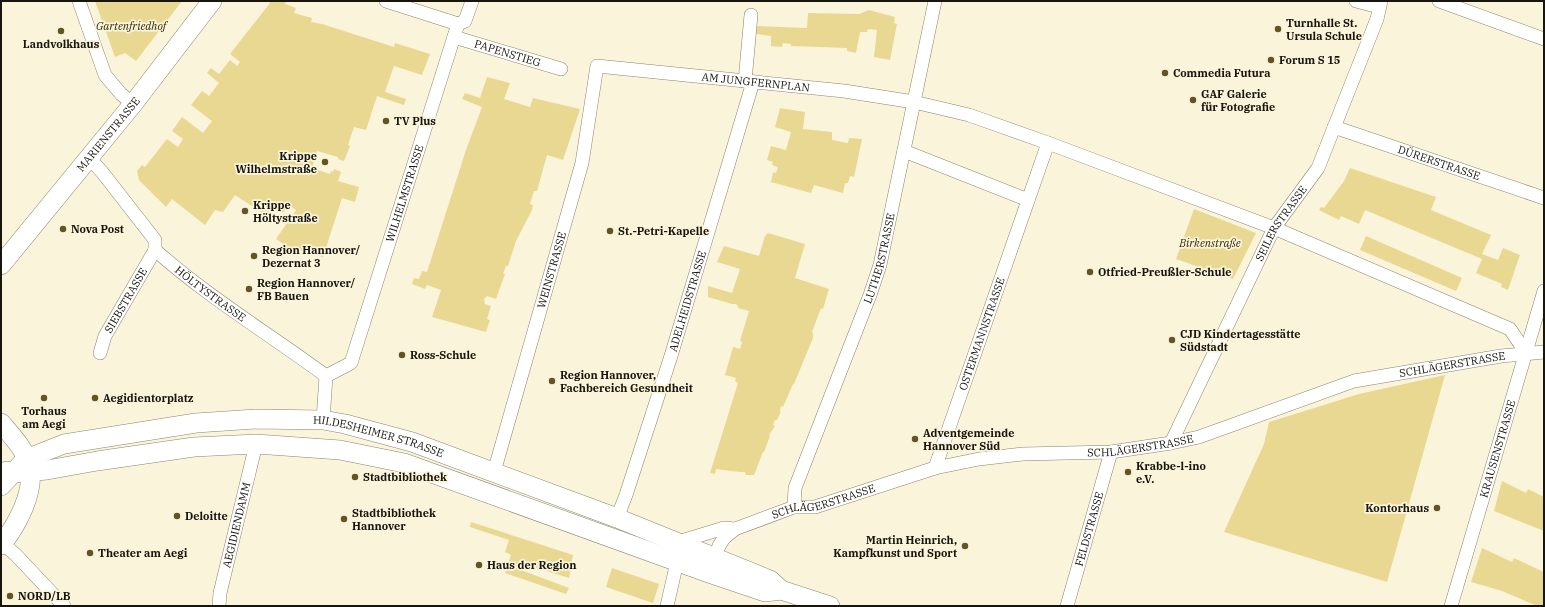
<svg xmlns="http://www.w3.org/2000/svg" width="1545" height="607" viewBox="0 0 1545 607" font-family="'IBM Plex Serif',serif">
	<rect width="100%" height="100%" fill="#faf4db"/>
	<path fill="#e9d892" d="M95,1h87l-46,60 -11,-8 -10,4z
		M268,1h18l-1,3 11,4 -2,5 18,5 -1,4 11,2 72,23 1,-4 35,11 -8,21 -28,-9 -9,26 21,7 -2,6 -27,-9 -11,34 -12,-3 -6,18 2,1 -6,15 -6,-2v-2l-21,-6 -5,17 18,6 1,-3 2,1 1,-3 7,3 -3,9 21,6 -4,15 -13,-4 -19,59 -37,-11 -10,-7 20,-29 -7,-5 -6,8 -9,-6 -7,9 -32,-21 -12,17 -8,-2 -10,15 -33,-26 -6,8 -27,-27 -2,-9 5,-6 3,2 22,-28 11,8 5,-8 -11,-8 10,-14 21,16 9,-12 -21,-16 11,-14 7,5 10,-13 -12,-10 4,-5 8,6 11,-14 7,6 3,-4 -10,-8 40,-51z
		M869,10l26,7 -1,6 3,1 -7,36 -16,-3 3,-27 -9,-1 -1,3h-7l-4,21 -9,-2v-3l-56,-2v-2l-8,-1 -1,4 -11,-1v-10l-15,-2 1,-8 50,2 1,-15 51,1z
		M487,77l23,6 -6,16 26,8 3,-9 47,11 -17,51 -16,-5 -10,36h-3l-4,13 3,1 -1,5 -16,31 -8,25h-2l-3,8h2l-9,25 -9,-3 -3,3 1,5 6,2 -4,13 3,1 -4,12 -54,-15 9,-27 -14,-5 -2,4 -13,-5 2,-6 5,1 3,-8 5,1 39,-122 16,-43 -20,-8 3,-6 15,5z
		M780,108l25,4 -2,17 29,3v8l16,3 1,-5 13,1 -8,38 -4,-1 -2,7h-3l-2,10 -29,-8 -3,8 -40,-11 2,-10 3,1 2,-6 -6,-2 1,-3 -6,-2 4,-14 15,4 5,-18 -16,-5z
		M1350,168l86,29 -5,13 60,25 -9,19 16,6 5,-12 17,7 -12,35 -7,-3 1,-3 -26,-11 6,-14 -117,-49 -6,14 -18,-8 -2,4 -20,-10 2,-3 3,1 20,-27z
		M1194,209l62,24 -23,46 -57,-20z
		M768,233l37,11 -10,34 34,11 -6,20 -2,-1 -9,24 1,1v5l-19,46h-1l-10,23 -2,-1 -1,5h1l-4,9h-2l-2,5 2,1 -6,9 1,1 -6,16h-1l-9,23h-8l-1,-3h-5l-24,-3 -1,5 -5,-1 28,-90 -3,-2 1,-3 -11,-3 8,-28 7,2 2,-7 -2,-1 9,-30 -11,-3v-2l-2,-2h-4l-24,-7v-11l24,7 8,-24 -23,-7 7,-16 35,10 6,-20z
		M1366,236l96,42 -6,13 -96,-41z
		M1445,375l-58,207 -163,-50 40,-88 5,-22 90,-28z
		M1502,481l24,12 2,-4 16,8v34l-50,-20z
		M471,522l102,33 -4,23 -45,-14 -3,6 48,18 -3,6 -61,-21 6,-18 -6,-3 4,-12 -39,-13z
		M1482,548l30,14 2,-4 30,14v34h-7l-35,-15 -31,-9z
		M612,568l47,16 -6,19 -47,-16z"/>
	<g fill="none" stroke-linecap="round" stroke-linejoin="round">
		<defs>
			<g id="street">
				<path d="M79,1l26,74 16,19 12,10"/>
				<path d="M386,1l72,23"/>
				<path d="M1356,1l23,6"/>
				<path d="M1439,1l105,38"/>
				<path d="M458,24l7,-3 7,-20"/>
				<path id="s1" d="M454,37l107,32"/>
				<path d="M745,81l6,-66"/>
				<path id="s2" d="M1334,127l210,71"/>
				<path d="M904,151l124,49"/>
				<path id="s3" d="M89,158l13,14 53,68v10c53,47 114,84 171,126"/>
				<path id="s4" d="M100,353l5,-17 50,-86"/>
				<path id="s5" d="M326,376l25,-13 107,-339"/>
				<path d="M323,420l3,-44"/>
				<path id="s6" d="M1171,443l103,-215 44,-60 59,-149 4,-18"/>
				<path id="s7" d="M935,468l113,-325"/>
				<path id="s8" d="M494,472l88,-309 15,-97 247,25 70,11 55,13 79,28 226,85 236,101 16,24"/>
				<path id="s9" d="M794,507l1,-19 75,-193 10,-30 55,-264"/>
				<path id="s10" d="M617,518l9,-23 45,-139 82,-274"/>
				<path d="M678,542l46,-14 11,1"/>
				<path d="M2,543l14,12 48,51"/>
				<path id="s11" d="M712,566l7,-20 5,-8 11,-9 59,-22h21l120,-39 44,-9 44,-5 88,-2 60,-9 28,-6 155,-56 147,-25 43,-4"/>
				<path id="s12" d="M219,606l1,-13 36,-149"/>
				<path d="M667,606l10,-44"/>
				<path id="s13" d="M1067,606l44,-154"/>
				<path id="s14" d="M1451,606l93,-315"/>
			</g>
			<g id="secondary">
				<path id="s15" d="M1,265l132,-161 79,-103"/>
				<path d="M1,423c11,13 24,26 28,43 7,25 -13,61 -28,79"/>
				<path d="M7,471l5,2 35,-3 50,-9 97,-14 62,-3 84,6 64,13 305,110 56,19 16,-2"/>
				<path id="s16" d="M1,486l25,-27 38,-15 132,-21 60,-4 67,1 22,4 67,18 205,76 153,62 11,10 49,16"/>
			</g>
		</defs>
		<use href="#street" stroke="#8a856f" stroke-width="14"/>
		<use href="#secondary" stroke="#8a856f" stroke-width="20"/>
		<use href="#street" stroke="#fff" stroke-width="13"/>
		<use href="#secondary" stroke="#fff" stroke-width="19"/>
	</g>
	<g fill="#625522" stroke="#faf4db" stroke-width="1.5">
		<circle cx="1278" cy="29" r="4"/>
		<circle cx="61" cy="31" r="4"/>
		<circle cx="1271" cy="60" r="4"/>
		<circle cx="1165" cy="73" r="4"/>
		<circle cx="1193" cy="100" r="4"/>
		<circle cx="386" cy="121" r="4"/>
		<circle cx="325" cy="162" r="4"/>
		<circle cx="245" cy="211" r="4"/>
		<circle cx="63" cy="229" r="4"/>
		<circle cx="610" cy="231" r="4"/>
		<circle cx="254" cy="256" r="4"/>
		<circle cx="1090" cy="272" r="4"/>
		<circle cx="249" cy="289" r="4"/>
		<circle cx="1172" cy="340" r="4"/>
		<circle cx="402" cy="355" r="4"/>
		<circle cx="552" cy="381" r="4"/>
		<circle cx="44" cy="398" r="4"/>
		<circle cx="95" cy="398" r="4"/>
		<circle cx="915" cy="439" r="4"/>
		<circle cx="1128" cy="472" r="4"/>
		<circle cx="355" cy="477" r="4"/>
		<circle cx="1437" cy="508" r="4"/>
		<circle cx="177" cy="516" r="4"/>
		<circle cx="344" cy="519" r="4"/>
		<circle cx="965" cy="546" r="4"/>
		<circle cx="90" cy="553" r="4"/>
		<circle cx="479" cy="565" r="4"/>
		<circle cx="10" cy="596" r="4"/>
	</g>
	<g text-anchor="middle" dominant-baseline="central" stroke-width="3.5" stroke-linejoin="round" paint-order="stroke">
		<g font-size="11" font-weight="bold" fill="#18150d" stroke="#faf4db" text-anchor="start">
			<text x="1286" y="23">Turnhalle St.<tspan x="1286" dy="13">Ursula Schule</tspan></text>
			<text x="61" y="44" text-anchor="middle">Landvolkhaus</text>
			<text x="1279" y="60">Forum S 15</text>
			<text x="1173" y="73">Commedia Futura</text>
			<text x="1201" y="94">GAF Galerie<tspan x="1201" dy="13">für Fotografie</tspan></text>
			<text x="394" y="121">TV Plus</text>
			<text x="317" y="156" text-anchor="end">Krippe<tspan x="317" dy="13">Wilhelmstraße</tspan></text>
			<text x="253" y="205">Krippe<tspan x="253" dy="13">Höltystraße</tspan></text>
			<text x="71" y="229">Nova Post</text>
			<text x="618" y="231">St.-Petri-Kapelle</text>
			<text x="262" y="250">Region Hannover/<tspan x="262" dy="13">Dezernat 3</tspan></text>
			<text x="1098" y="272">Otfried-Preußler-Schule</text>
			<text x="257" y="283">Region Hannover/<tspan x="257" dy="13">FB Bauen</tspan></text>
			<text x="1180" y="334">CJD Kindertagesstätte<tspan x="1180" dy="13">Südstadt</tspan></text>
			<text x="410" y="355">Ross-Schule</text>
			<text x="560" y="375">Region Hannover,<tspan x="560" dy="13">Fachbereich Gesundheit</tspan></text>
			<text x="103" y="398">Aegidientorplatz</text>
			<text x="44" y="411" text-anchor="middle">Torhaus<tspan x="44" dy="13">am Aegi</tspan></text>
			<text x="923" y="433">Adventgemeinde<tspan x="923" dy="13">Hannover Süd</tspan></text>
			<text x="1136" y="466">Krabbe-l-ino<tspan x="1136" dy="13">e.V.</tspan></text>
			<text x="363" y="477">Stadtbibliothek</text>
			<text x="1429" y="508" text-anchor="end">Kontorhaus</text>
			<text x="352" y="513">Stadtbibliothek<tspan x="352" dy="13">Hannover</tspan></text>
			<text x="185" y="516">Deloitte</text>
			<text x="957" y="540" text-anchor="end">Martin Heinrich,<tspan x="957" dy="13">Kampfkunst und Sport</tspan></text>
			<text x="98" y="553">Theater am Aegi</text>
			<text x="487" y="565">Haus der Region</text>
			<text x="18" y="596">NORD/LB</text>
		</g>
		<g font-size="11" font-style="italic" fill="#342b03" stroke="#faf4db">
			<text x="131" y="26">Gartenfriedhof</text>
			<text x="1210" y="243">Birkenstraße</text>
		</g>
		<g font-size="11" fill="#18150d" stroke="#faf4db">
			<text stroke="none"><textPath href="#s1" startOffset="56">PAPENSTIEG</textPath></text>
			<text stroke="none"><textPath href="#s8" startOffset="579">AM JUNGFERNPLAN</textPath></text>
			<text stroke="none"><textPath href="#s15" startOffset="169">MARIENSTRASSE</textPath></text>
			<text stroke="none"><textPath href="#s2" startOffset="111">DÜRERSTRASSE</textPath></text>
			<text stroke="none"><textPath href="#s5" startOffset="206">WILHELMSTRASSE</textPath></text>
			<text stroke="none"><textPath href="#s6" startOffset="246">SEILERSTRASSE</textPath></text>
			<text stroke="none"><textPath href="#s9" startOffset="264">LUTHERSTRASSE</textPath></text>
			<text stroke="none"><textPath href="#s8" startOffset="210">WEINSTRASSE</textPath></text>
			<text stroke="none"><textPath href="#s3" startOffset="186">HÖLTYSTRASSE</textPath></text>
			<text stroke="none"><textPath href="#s4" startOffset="59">SIEBSTRASSE</textPath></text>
			<text stroke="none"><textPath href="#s10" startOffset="228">ADELHEIDSTRASSE</textPath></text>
			<text stroke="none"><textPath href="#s7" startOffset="142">OSTERMANNSTRASSE</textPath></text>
			<text stroke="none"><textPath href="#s11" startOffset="786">SCHLÄGERSTRASSE</textPath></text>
			<text stroke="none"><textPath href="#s16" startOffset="396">HILDESHEIMER STRASSE</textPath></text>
			<text stroke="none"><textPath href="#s11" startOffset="462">SCHLÄGERSTRASSE</textPath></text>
			<text stroke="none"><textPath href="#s14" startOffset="164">KRAUSENSTRASSE</textPath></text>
			<text stroke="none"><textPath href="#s11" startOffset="138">SCHLÄGERSTRASSE</textPath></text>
			<text stroke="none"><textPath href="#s12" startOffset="83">AEGIDIENDAMM</textPath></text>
			<text stroke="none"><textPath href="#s13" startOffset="80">FELDSTRASSE</textPath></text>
		</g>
	</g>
	<rect width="1545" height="607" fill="none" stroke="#18150d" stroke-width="4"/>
</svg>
